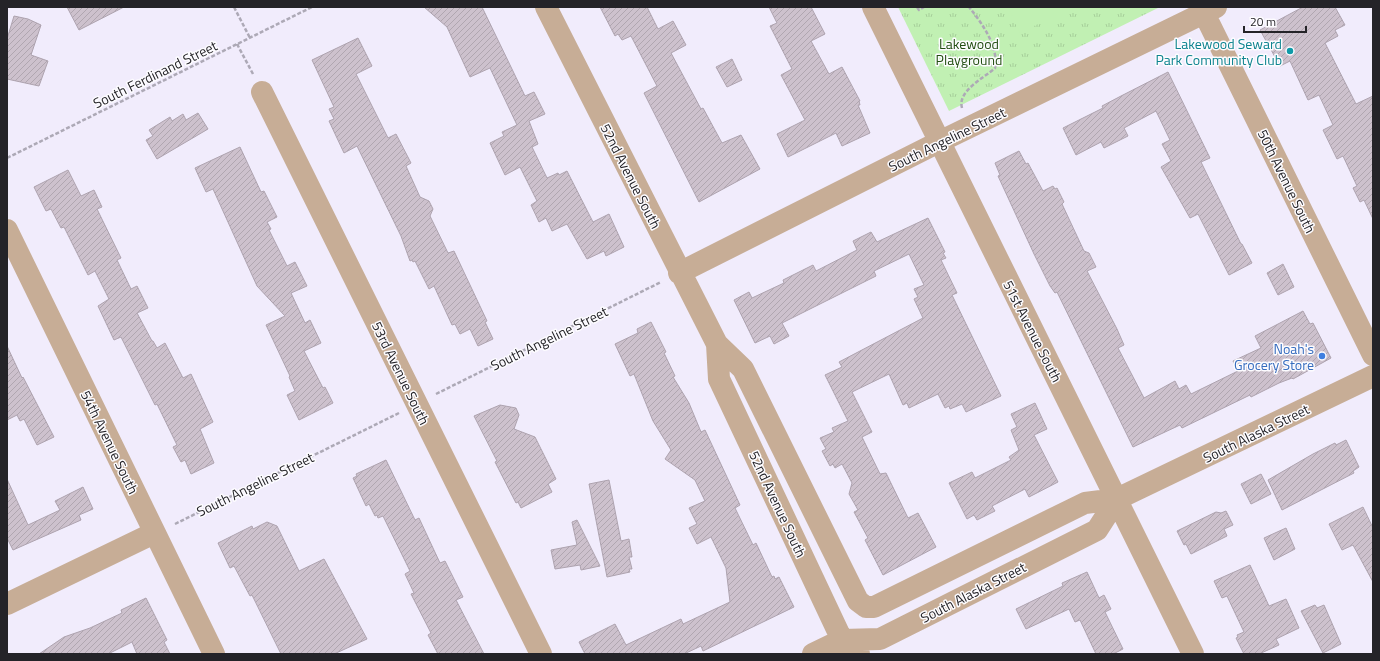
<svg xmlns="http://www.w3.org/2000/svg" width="1380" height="661" viewBox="0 0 1380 661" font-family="'Titillium Web',sans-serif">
	<defs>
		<pattern id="park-tufts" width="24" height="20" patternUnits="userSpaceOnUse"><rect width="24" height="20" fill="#c1f0b3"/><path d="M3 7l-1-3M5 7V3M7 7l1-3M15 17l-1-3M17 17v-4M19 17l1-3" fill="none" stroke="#a6ce9a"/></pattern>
		<pattern id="building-hatch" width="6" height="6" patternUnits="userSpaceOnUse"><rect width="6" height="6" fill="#cdc1cd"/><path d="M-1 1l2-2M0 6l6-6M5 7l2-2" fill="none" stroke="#b0a6b0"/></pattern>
	</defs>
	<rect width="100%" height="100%" fill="#f1ecfc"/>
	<path fill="url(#park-tufts)" d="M898,7h262l-211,104z"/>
	<path fill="#c1f0b3" d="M1008,7h64l-52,26z"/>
	<path fill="url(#building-hatch)" stroke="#aea3af" d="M67,7h57l-45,23z
		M424,7h58l43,89 9,-4 11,22 -16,7 9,23 -6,3 15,31 11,-5 1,2 8,-4 26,51 16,-8 15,33 -18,9 -2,-5 -17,8 -20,-35 -15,7 -6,-13 -7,4 -8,-17 6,-4 -17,-34 -15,8 -15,-32 14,-7 -2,-4 15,-7 -27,-57 -20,9 -23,-50z
		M600,7h47l11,22 15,-8 13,24 -15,8 30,56 2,-1 19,35 19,-8 19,34 -61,33 -55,-109 13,-7 -26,-50 -9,4 -4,-6 -3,2z
		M769,7h42l14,27 -14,7 18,33 13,-7 18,34h-1l1,4h-2l12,28 -28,13 -6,-13 -48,24 -11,-23 28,-14 -24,-45 11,-6 -22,-43 7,-3z
		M1303,7h32l10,18 -10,5 3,6 -13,7 31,61 17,-8v123l-9,-19 -4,2 -7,-14 4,-2 -14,-30 -6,3 -14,-29 10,-5 -14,-30 -11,5 -18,-39 -10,5 -20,-36z
		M14,16l14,3 13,6 -10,30 17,6 -9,25 -32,-7v-40z
		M358,38l14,28 -16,8 32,64 8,-4 15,29 -5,3 14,31 9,4 4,8 -3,7 18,37 6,-2 33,70 -2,1 8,17 -15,7 -8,-17 -10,5 -5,-10 -3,1 -18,-39 -5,3 -14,-28 -2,1 -1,-2 -2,1 -9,-25 -44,-90 -13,7 -15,-32 5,-2 -5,-10 5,-2 -22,-47z
		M732,59l10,21 -15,7 -11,-20z
		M1168,72l42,86 -9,4 40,82h1l10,19 -23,12 -31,-61 -8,4 -29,-51 10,-6 -9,-17 8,-4 -14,-29 -32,17 4,8 -24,12 -3,-6 -25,13 -13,-27 40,-20 -1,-2 19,-10z
		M198,113l10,16 -51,30 -11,-19 7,-4 -4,-6 21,-13 2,4 11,-7 3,6z
		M240,147l21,45 3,-1 13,26 -10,5 4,7 -2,1 18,36 8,-4 12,24 -16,7 14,30 5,-3 11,23 -17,8 19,37 2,-1 8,16 -34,17 -12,-25 8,-4 -6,-14 1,-1 -24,-51 19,-9 -28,-30 -44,-97 -7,3 -11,-24z
		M1019,151l7,13 2,-1 15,28 10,-5 2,3 2,-1 7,14 -2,2 22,47 5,2 7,14 -9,4 30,58 7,16 -6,3 26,50 31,-17 4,8 7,-4 5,9 47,-23 -5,-10 28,-13 -6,-12 48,-25 7,13 3,-1 18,35 -38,21 -1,-1 -13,5 -28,14 -1,-2 -68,33 -2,-3 -47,22 -76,-155 -2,1 -5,-7 -16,-32 -36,-78 2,-1 -5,-12z
		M68,170l13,26 13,-6 8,17 -5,2 24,49 -4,2 14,29 6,-3 11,22 -11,5 15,28h1l4,7 8,-5 18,35 8,-4 22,48 -13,7 14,34 -23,11 -6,-14 -4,2 -8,-15 4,-2 -20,-41 -2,1 -34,-68 -7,3 -16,-34 11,-7 -14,-28 -7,4 -24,-48 -3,1 -10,-19 -5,2 -12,-24z
		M928,218l17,34 -2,1 3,5 -5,2 16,33 -5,2 49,101 -35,16 -4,-8 -12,5 -1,-3 -4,2 -7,-14 -29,14 -2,-5 -4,2 -14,-31 -37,18 20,40 -10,5 18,37 6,-1 22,45 10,-5 18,34 -53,28 -18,-35 3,-2 -14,-26 4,-2 -9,-16 3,-11 -10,-19 -7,4 -2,-4 -3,2 -8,-15 4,-2 -6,-11 14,-6 -2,-4 16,-7 -23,-46 17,-8 -3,-5 84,-44 -9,-19 4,-2 -4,-8 10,-4 -15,-31 -35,17 2,5 -94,47 7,13 -15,8 -4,-8 -15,7 -21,-43 15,-8 3,6 32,-15 -1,-3 30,-15 3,6 41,-21 -4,-9 18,-9 6,10z
		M1283,264l11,23 -16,8 -11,-22z
		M651,322l15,30 -2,1 11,23 -2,1 16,26 12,29 4,-2 35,75 -5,3 18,37 3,-2 16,34 2,-1 1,3 4,-2 15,30 -91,44 -2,-5 -17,8h-99l-6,-12 36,-18 11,21 55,-26 2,5 47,-22 -4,-34 -15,-31 -14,7 -8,-16 8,-4 -8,-16 16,-7 -10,-21 -30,-21 6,-9 -18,-29 -19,-47 -4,2 -15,-32 23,-11 -1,-4z
		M7,346l15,32 1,-1 31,60 -17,8 -13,-26 -4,2 -3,-6 -10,5z
		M1035,403l12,26 -13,6 24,47 -29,15 -4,-8 -33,17 3,5 -18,9 -3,-5 -7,4 -18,-36 23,-11 3,6 36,-18 -2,-3 10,-7 -8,-20 6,-3 -6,-13z
		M500,405l16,3 3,7 -5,14 21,8 21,42 -8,5 4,8 -31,16 -3,-6 -2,1 -21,-41 2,-1 -23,-45z
		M1346,440l13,27 -6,4 1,2 -72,37 -14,-30 45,-26 22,-11 1,2z
		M386,460l29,60 4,-2 21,45 5,-2 18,36 -7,3 28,54h-46l-10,-19 3,-2 -20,-39 3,-1 -9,-19 5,-3 -27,-55 -5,2 -1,-3 -2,1 -6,-12 -3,2 -13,-28 4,-2 -1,-2z
		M1261,474l10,20 -20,10 -10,-20z
		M7,479l21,46 32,-15 -5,-9 28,-14 10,22 -14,6 2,5 -68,30 -6,-12z
		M609,480l12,61 8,-2 3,18h-3l3,12h-3l1,3 -23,5 -18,-93z
		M1363,507l10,21v54l-20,-37 -11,5 -13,-26z
		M1226,511l7,14 -9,4 3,7 -36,18 -5,-10 -2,1 -7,-14 39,-19 5,1z
		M577,520l23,46 -19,4 -1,-5 -25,4 -4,-19 26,-5 -5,-23z
		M267,522l10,4 22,45 25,-12 43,80 -33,15h-53l-29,-59 -2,1 -16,-30 -4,2 -12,-25 34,-17 1,3z
		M1286,528l9,21 -21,11 -10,-22z
		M1250,565l19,41 17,-7 13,29 -23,11 3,6 -20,9h-15l-8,-16 2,-1 -1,-2 7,-3 -17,-36 -5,2 -8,-17z
		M1087,572l12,26 5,-3 7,14 -6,3 18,37 -10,5h-17l-16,-34 -5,2 -6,-13 -43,20 -10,-20 45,-22 2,-1 -1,-3z
		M146,598l21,42 -3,2 6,12h-33l-5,-12 -24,12h-69l25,-17 26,-9 32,-15 -1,-3z
		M1315,605l2,3 7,-3 17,39 -18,9 -22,-42z"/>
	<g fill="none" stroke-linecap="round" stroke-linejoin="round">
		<path stroke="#ada9b6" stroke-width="2.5" stroke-dasharray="4 2" stroke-linecap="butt" d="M234,7l16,31
			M917,7l2,3 5,-3
			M237,44l16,30
			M962,108c-5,-17 22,-30 33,-40 4,-21 -13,-45 -26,-61
			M7,158l305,-151
			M436,394l225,-112
			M175,524l224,-111"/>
		<path stroke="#c7ad96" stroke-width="22" d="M546,7l171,337 2,35 123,261 17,14
			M873,7l320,647
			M1201,7l172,348
			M262,92l279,562
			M7,230l207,424
			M679,273l260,-131 277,-135
			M717,344l26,25 115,232 8,6h8l211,-104 32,-4
			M7,604l147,-71
			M813,654l29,-14 38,-1 217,-109 20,-31 256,-123"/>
	</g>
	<circle fill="#0f9aa8" stroke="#fdfcff" stroke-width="1.5" cx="1290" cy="51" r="4"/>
	<circle fill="#3f7fe0" stroke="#fdfcff" stroke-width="1.5" cx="1322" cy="356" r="4"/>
	<g text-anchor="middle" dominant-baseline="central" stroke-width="3" stroke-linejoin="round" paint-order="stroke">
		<g font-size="14" fill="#224e11" stroke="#fdfcff">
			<text x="969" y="43">Lakewood<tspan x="969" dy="16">Playground</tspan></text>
		</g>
		<g font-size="14" fill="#0d838f" stroke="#fdfcff" text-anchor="end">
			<text x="1282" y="43">Lakewood Seward<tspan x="1282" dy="16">Park Community Club</tspan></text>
		</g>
		<g font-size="14" fill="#242328" stroke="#fdfcff">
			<text transform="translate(155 74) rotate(-26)">South Ferdinand Street</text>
			<text transform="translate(947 139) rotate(-26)">South Angeline Street</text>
			<text transform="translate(631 176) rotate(63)">52nd Avenue South</text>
			<text transform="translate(1287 181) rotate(64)">50th Avenue South</text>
			<text transform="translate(1033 331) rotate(63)">51st Avenue South</text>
			<text transform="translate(549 338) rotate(-26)">South Angeline Street</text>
			<text transform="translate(401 373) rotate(64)">53rd Avenue South</text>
			<text transform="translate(1256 433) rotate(-26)">South Alaska Street</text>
			<text transform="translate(110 442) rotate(64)">54th Avenue South</text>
			<text transform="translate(255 484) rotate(-26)">South Angeline Street</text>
			<text transform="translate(778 504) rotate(65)">52nd Avenue South</text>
			<text transform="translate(973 592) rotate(-27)">South Alaska Street</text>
		</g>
		<g font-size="14" fill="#366cbe" stroke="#fdfcff" text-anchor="end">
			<text x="1314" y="348">Noah's<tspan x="1314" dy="16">Grocery Store</tspan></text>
		</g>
	</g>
	<rect width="1380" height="661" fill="none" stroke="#242328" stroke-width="16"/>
	<path d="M1244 26v6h62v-6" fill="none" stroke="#242328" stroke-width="2"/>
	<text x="1250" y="26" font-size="12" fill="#242328" stroke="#fdfcff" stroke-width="3" paint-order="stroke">20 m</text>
</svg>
